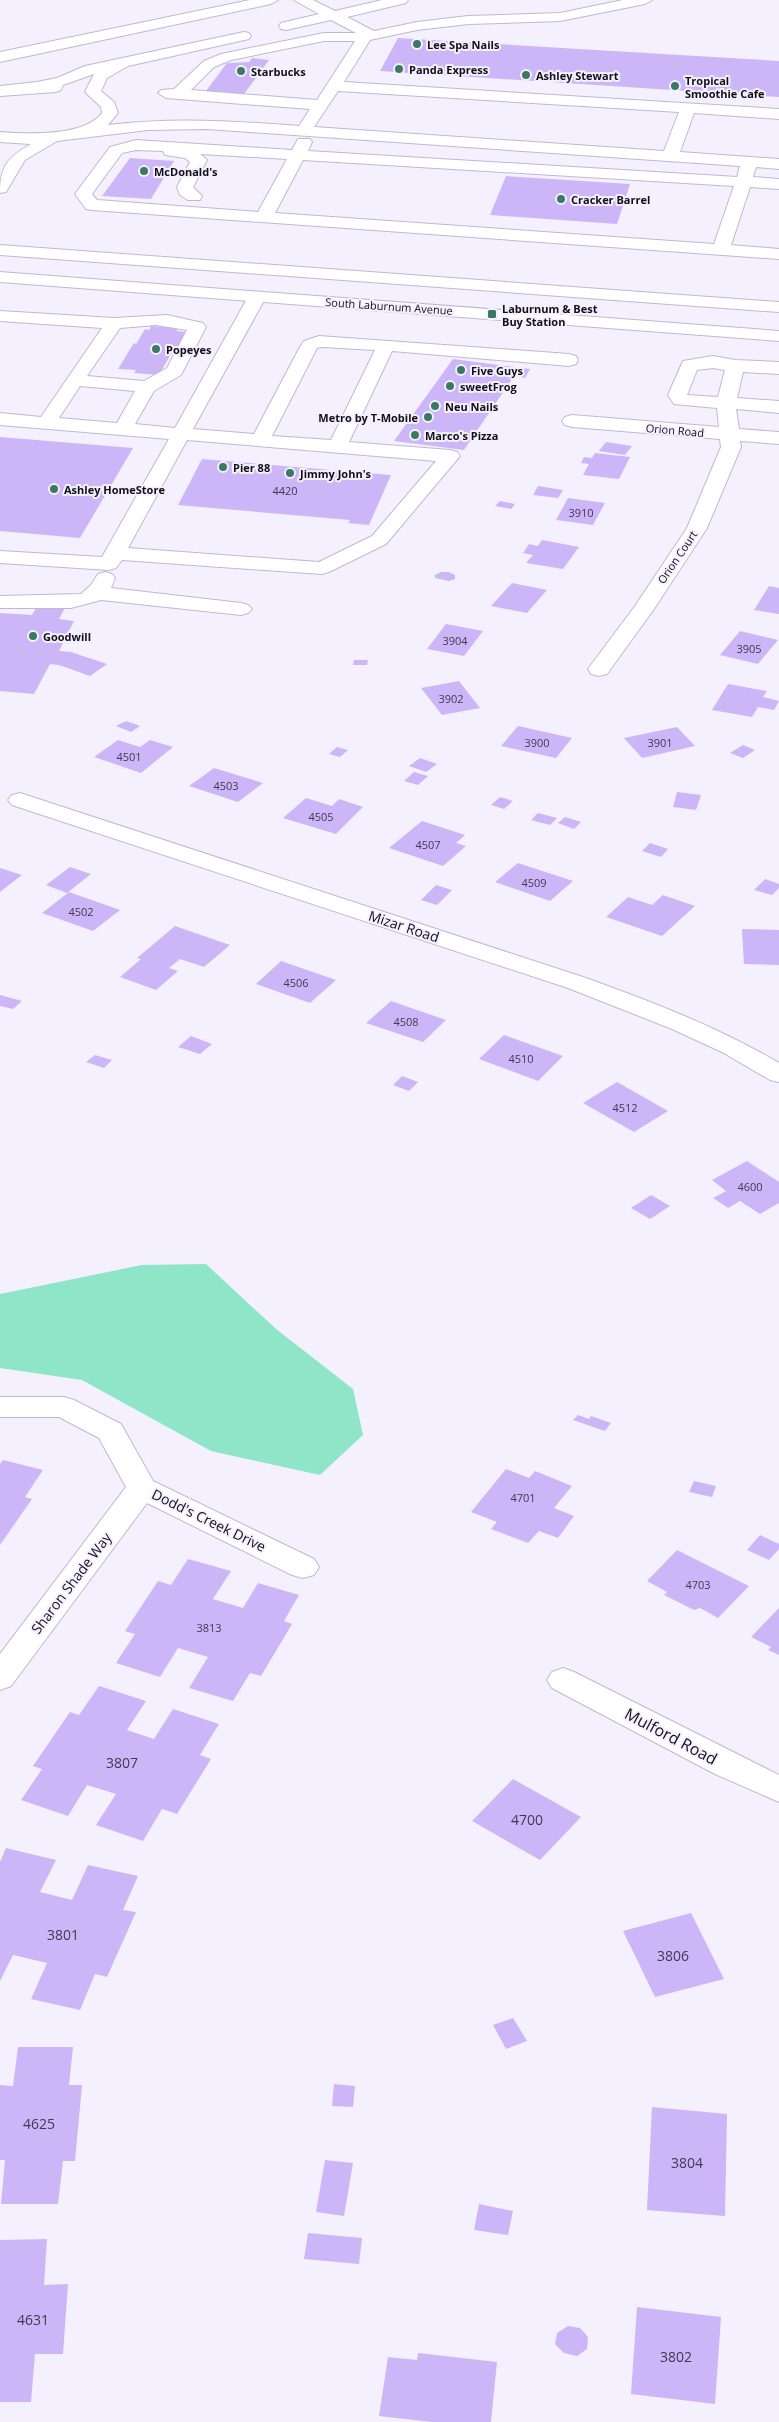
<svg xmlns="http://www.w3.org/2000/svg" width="779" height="2422" viewBox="0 0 779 2422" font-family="'Open Sans',sans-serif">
	<rect width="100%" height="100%" fill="#f4f0fd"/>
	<path fill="#8ee5c8" d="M206,1264l70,65 77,60 10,46 -43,40 -109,-24 -129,-71 -82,-12v-74l142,-29z"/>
	<path fill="#cdb6f8" d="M398,38l381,23v36l-399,-26z
		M252,58l17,2 -25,34 -38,-3 21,-28 22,-1z
		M130,158l44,3 -23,38 -49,-3z
		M506,176l124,8 -13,40 -127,-9z
		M151,326l26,2v3l9,1 -5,9h5l-7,13h-8l-12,21 -25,-2 2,-3 -18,-1 16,-26 2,1 9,-15 4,1z
		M453,359l77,10 -5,9 -11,-2 -50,74 -70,-9z
		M0,437l133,11 -53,90 -80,-7z
		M606,442l26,4 -7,9 -26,-4z
		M595,453l35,4 -11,22 -36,-4 6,-11 -8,-1 3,-6 8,1z
		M202,459l189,16 -22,50 -21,-2 2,-3 -172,-15z
		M538,486l25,4 -5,8 -25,-3z
		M568,498l37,5 -12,22 -37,-5z
		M500,501l15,3 -4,5 -16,-3z
		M542,540l37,7 -16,22 -37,-6 7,-8 -10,-2 6,-9 9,2z
		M441,572h8l6,3v4l-6,2 -14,-3v-3z
		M512,583l35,7 -20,23 -36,-7z
		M769,586l10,2v26l-25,-4z
		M38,604l28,2 -7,13 15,2 -15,30 12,1 36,12 -17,12 -31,-11 -9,-1 -16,30 -34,-3v-78l32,2z
		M446,624l37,7 -19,25 -37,-7z
		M740,631l38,9 -20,24 -38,-9z
		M354,660h14l-1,5h-14z
		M459,681l21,27 -38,7 -21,-27z
		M728,684l39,7 -4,6 16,4 -5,9 -16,-3 -6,10 -40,-7z
		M126,721l14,5 -9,6 -15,-6z
		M518,726l54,12 -16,20 -55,-12z
		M677,727l18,19 -53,12 -18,-20z
		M118,740l22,7 10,-7 23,7 -32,26 -47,-16z
		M743,745l12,5 -12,8 -13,-5z
		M337,747l11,3 -8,7 -11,-3z
		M420,758l17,6 -11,8 -17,-6z
		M214,768l49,15 -25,19 -49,-16z
		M414,772l14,4 -10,9 -14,-4z
		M677,792l24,3 -5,15 -23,-3z
		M500,797l13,4 -9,8 -13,-4z
		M306,798l26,8 7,-7 24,8 -27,27 -53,-16z
		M538,813l19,5 -7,7 -19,-5z
		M565,817l16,5 -7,7 -16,-6z
		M422,821l43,14 -9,8 10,3 -23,20 -54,-18z
		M650,843l18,6 -7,8 -19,-6z
		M518,863l55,18 -23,20 -55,-19z
		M70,867l21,7 -24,19 -21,-8z
		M0,868l22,7 -22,17z
		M765,879l14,5v4l-7,7 -18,-5z
		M436,885l16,5 -15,15 -16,-5z
		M69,892l51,18 -27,21 -51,-18z
		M663,895l32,11 -33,30 -56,-19 22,-20 24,8z
		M175,926l55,19 -26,22 -24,-8 -11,9 9,3 -22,19 -36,-13 21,-18 -4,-1z
		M742,929l37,1v35l-35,-1z
		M281,961l55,19 -26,23 -54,-19z
		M0,995l22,6 -9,8 -13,-3z
		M391,1001l55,19 -23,22 -57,-19z
		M504,1035l59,21 -25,25 -59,-22z
		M191,1036l21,8 -12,10 -22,-7z
		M95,1055l17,5 -8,8 -18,-6z
		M402,1076l16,6 -9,9 -16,-6z
		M617,1082l51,29 -34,21 -51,-29z
		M747,1161l32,21v21l-19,11 -20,-13 -12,7 -15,-10 13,-7 -14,-11z
		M651,1195l19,11 -20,13 -19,-11z
		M578,1415l11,4 2,-3 20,7 -6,8 -32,-11z
		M3,1460l40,10 -18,27 7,2 -32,46v-81z
		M506,1469l23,9 6,-7 37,15 -18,22 20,8 -16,22 -19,-7 -11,12 -37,-14 6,-7 -26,-10z
		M694,1481l22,5 -4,11 -23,-5z
		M760,1535l19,9v5l-10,11 -22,-10z
		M677,1550l72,36 -31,32 -18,-10 -6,2 -30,-15 3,-3 -20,-11z
		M188,1559l43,12 -18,28 30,9 15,-25 41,12 -15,26 8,3 -31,52 -11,-3 -17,28 -44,-13 19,-31 -30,-9 -18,29 -44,-14 19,-29 -10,-3 33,-50 13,4z
		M779,1608v47l-11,-5 3,-3 -20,-10z
		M99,1686l47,15 -19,29 27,9 19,-30 46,15 -19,31 11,4 -34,55 -15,-5 -19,32 -47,-16 20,-31 -29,-9 -19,31 -47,-16 21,-31 -9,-3 37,-54 9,3z
		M513,1779l68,38 -41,43 -68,-39z
		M6,1848l50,12 -16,32 32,8 16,-35 50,11 -15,34 13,2 -29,65 -12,-3 -15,36 -49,-11 16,-36 -34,-8 -13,26v-119z
		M691,1913l33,66 -69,18 -32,-66z
		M513,2018l14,23 -21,8 -13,-24z
		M18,2047h55l-4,38h13l-7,76h-12l-5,43h-57l4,-44h-5v-75l13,1z
		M334,2084l21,2 -2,21 -21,-1z
		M652,2107l75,7 -2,102 -78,-6z
		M325,2160l28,3 -9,53 -28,-4z
		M479,2204l34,7 -5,24 -34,-5z
		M308,2233l54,5 -3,26 -55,-5z
		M47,2239l-3,46 24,-1 -5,70h-28l-4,48h-31v-162z
		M637,2307l84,10 -6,87 -84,-10z
		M568,2326l12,2 8,9 -1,12 -10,7 -13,-3 -9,-9 2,-11z
		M418,2353l79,9 -6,60h-59l-53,-6 9,-59 29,3z"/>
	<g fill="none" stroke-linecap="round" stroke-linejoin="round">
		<defs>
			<path id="minor" d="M250,0h28l-7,4 -271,58v-10z
				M294,0h19l22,11 47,-11h26l-2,3 -59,14 27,14 43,-9 51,-6 92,-3 63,-13h29l-7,4 -85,17 -92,3 -51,6 -47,10 -26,42 435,27v10l-85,-6 -14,39 99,7v10l-23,-2 -3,10 26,2v10l-29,-2 -19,58 48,4v10l-687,-49 -6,-1 -11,-15 35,-47 26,-7 156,10 6,-11h12l2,3 -4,9 429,26 3,-11 -533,-37 -59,1 -91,11 -32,19 -19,32 -6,1c0,-27 8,-36 31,-49l-31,-2v-10c27,2 84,5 102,-19l-1,-6 -16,-15 9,-18 -31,11 -2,5 -5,2 -56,4v-10l37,-4 20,-4 28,-12 159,-34 5,1 2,3 -2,3 -121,27 -21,12 -6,13 13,11 4,11 -10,12c65,-8 127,-4 191,1l11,-17 -144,-11 -8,-5 3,-3 13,-1 30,-28 17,-7 103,-21h32l-25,-13 -45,10 -5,-1 -2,-3 2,-3 38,-9zM324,41h31l-38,59 -126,-10 23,-23 17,-7zM338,91l341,21 -15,39 -350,-24zM136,150l27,1 2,4 20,3 5,4 -13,25 3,8 8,5h12l2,-4 -9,-9 14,-27 -7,-6 87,5 -29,53 -161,-12 -5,-6 30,-41zM303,160l431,26 -20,58 -439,-31z
				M257,292l6,1 3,4 -73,132 61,5 47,-89 3,-4 15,-5 250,18 7,2 2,4 -2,4 -7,2 -177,-15 -43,91 101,8 7,2 3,4 -74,88 -57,28 -7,2 -200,-14 -6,8 -7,2 -109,-7v-12l102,6 67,-118 -169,-14v-12l41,4 61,-89 -102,-7v-10l114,7 53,-3 36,8 3,4 -23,44 -2,4 -27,16 -19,33 40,4 73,-131 3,-4zM156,325l31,5 -20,38 -23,13 -57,-5 33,-48zM322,347l53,3 -44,90 -59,-4 45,-88zM80,386l55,5 -18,32 -58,-5zM187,440l249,21 -64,75 -53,26 -191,-14z
				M713,356l22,4 44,2v12l-36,-2 -6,26 42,3v12l-43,-4 3,20 40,3v12l-39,-3 1,6 -34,81 -53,81 -47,65 -8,2 -8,-2 -3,-5 47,-63 52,-78 34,-81 -1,-8 -148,-12 -7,-2 -3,-4 3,-4 7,-2 147,12 -2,-19 -43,-4 -6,-9 15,-34zM713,368l12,2 -7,27 -31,-2 10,-25z
				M105,572l7,2 3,4 -4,10 130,15 7,2 4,4 -4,4 -7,2 -140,-15 -30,8h-71v-12l81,-2 10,-9 7,-11z
				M20,793l566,185c66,24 132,49 193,85v19l-9,-2 -48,-28 -50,-23 -104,-41 -556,-183 -4,-5 4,-5z
				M0,1397h64l10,3 47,24 32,57 161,78 5,8 -5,8 -11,3 -11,-3 -145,-72 -136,183 -11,4v-36l126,-167 -27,-49 -40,-21h-59z
				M563,1668l11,4 205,103v27l-64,-28 -163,-86 -5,-8 5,-8z"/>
			<path id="major" d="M0,245l779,57v10l-779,-57z
				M0,272l779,59v10l-779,-59z"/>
		</defs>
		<use href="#minor" stroke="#c1b7d5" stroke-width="2"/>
		<use href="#major" stroke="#c1b7d5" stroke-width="2"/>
		<use href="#minor" fill="#fff" fill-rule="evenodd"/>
		<use href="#major" fill="#fff" fill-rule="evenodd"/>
	</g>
	<g fill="#3b7965" stroke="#f4f0fd" stroke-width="2">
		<circle cx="417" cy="44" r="5"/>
		<circle cx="399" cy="69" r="5"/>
		<circle cx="241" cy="71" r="5"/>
		<circle cx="526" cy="75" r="5"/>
		<circle cx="675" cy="86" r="5"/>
		<circle cx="144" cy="171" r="5"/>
		<circle cx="561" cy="199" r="5"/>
		<rect x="487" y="309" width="10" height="10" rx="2.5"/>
		<circle cx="156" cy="349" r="5"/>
		<circle cx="461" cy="370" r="5"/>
		<circle cx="450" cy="386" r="5"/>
		<circle cx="435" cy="406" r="5"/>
		<circle cx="428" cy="417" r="5"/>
		<circle cx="415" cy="435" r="5"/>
		<circle cx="223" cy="467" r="5"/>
		<circle cx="290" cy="473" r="5"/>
		<circle cx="54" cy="489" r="5"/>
		<circle cx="33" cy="636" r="5"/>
	</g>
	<g text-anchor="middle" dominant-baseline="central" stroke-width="4" stroke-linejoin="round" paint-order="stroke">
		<g font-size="11" font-weight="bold" fill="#120f19" stroke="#f4f0fd" text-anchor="start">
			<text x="427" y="44">Lee Spa Nails</text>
			<text x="409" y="69">Panda Express</text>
			<text x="251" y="71">Starbucks</text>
			<text x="536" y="75">Ashley Stewart</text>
			<text x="685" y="80">Tropical<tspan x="685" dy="13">Smoothie Cafe</tspan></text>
			<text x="154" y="171">McDonald's</text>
			<text x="571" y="199">Cracker Barrel</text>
			<text x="502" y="308">Laburnum &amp; Best<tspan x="502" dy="13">Buy Station</tspan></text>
			<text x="166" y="349">Popeyes</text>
			<text x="471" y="370">Five Guys</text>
			<text x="460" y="386">sweetFrog</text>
			<text x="445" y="406">Neu Nails</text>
			<text x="418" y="417" text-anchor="end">Metro by T-Mobile</text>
			<text x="425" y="435">Marco's Pizza</text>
			<text x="233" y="467">Pier 88</text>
			<text x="300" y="473">Jimmy John's</text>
			<text x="64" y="489">Ashley HomeStore</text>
			<text x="43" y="636">Goodwill</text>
		</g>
		<g font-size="11" fill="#120f19" stroke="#f4f0fd">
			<text transform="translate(389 306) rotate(4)">South Laburnum Avenue</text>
			<text transform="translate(675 430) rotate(5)">Orion Road</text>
			<text transform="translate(677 557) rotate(-56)">Orion Court</text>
		</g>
		<g font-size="11" fill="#413951">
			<text x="285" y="490">4420</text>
			<text x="581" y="512">3910</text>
			<text x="455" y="640">3904</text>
			<text x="749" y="648">3905</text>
			<text x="451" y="698">3902</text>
			<text x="537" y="742">3900</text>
			<text x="660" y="742">3901</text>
			<text x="129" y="756">4501</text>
			<text x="226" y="785">4503</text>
			<text x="321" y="816">4505</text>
			<text x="428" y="844">4507</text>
			<text x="534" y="882">4509</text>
			<text x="81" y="911">4502</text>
			<text x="296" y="982">4506</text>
			<text x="406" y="1021">4508</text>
			<text x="521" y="1058">4510</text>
			<text x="625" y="1107">4512</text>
			<text x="750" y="1186">4600</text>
			<text x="523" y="1497">4701</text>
			<text x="698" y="1584">4703</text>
			<text x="209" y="1627">3813</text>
		</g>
		<g font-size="14" fill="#120f19" stroke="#f4f0fd">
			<text transform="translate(404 926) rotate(18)">Mizar Road</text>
			<text transform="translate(209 1520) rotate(26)">Dodd's Creek Drive</text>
			<text transform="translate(71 1583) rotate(-53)">Sharon Shade Way</text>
		</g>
		<g font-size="14" fill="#413951">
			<text x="122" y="1762">3807</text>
			<text x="527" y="1819">4700</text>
			<text x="63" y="1934">3801</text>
			<text x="673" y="1955">3806</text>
			<text x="39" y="2123">4625</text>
			<text x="687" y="2162">3804</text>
			<text x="33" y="2319">4631</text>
			<text x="676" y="2356">3802</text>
		</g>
		<g font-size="16" fill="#120f19" stroke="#f4f0fd">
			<text transform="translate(671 1736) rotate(28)">Mulford Road</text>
		</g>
	</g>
</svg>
